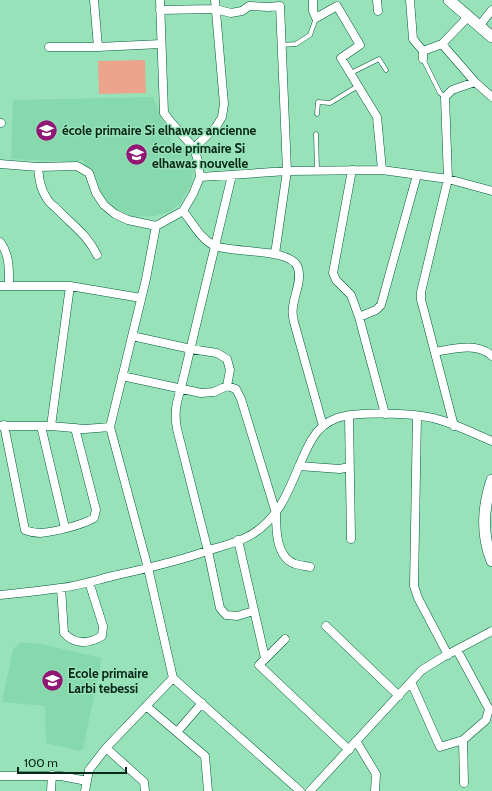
<svg xmlns="http://www.w3.org/2000/svg" width="492" height="791" viewBox="0 0 492 791" font-family="Cabin,sans-serif">
	<rect width="100%" height="100%" fill="#98e2ba"/>
	<path fill="#86d9ad" d="M153,97l19,46 19,7 3,14 -2,18 -12,22 -11,8 -14,4 -26,1 -17,-11 -11,-13 -3,-11 -6,-12 -8,-5 -2,-6 -6,3 -65,-3 2,-59z
		M21,642l20,2 61,14 -19,91 -4,2 -33,-8 -1,-37 -43,-4 11,-53z"/>
	<path fill="#eca58c" d="M145,60l1,33 -47,1 -1,-33z"/>
	<g fill="none" stroke-linecap="round" stroke-linejoin="round">
		<defs>
			<path id="lane" d="M282,45l14,-1 14,-9 6,-17
				M423,59l17,34 5,4
				M351,73l28,-14 7,11
				M317,114l1,-12 12,1 28,-17
				M316,134l1,36"/>
			<path id="street" d="M94,0l4,47
				M313,0v11l3,7 21,-12 23,39 -19,13 36,59 5,53
				M377,0l1,11
				M410,0l3,39 10,12v8
				M160,10l55,-1 16,4 11,-2 7,-5 19,1 12,-1 7,165 -12,83
				M479,26l13,-16
				M442,44l33,38
				M49,47h49l63,-3
				M423,51l19,-7 26,-27
				M0,123h1
				M194,148l22,-21 6,-10 2,-13 -9,-104
				M0,164l38,3 39,-1 12,7 7,20 8,12 11,9 13,6 28,6 27,-15 10,-17 7,-17 -2,-16 -4,-13 -24,-27 -6,-8 -4,-113
				M38,167c1,10 2,21 8,30 2,4 6,8 10,11 16,17 31,26 41,47
				M352,170l-19,103 3,7 15,15 8,22 26,97
				M232,175l-51,213c-5,16 -7,25 -4,41l31,122 12,57 6,7 11,1 17,-5
				M200,177l87,-6 95,-1 66,9 44,12
				M183,211c9,11 17,27 30,34 17,9 79,2 85,23 4,13 -4,27 -5,39 -1,5 0,11 1,15l29,104
				M156,226l-10,53 -36,148 38,141 25,110 127,113
				M0,242c10,13 9,28 9,44
				M0,286h70
				M359,317l17,-7 5,-5 36,-130
				M132,336l59,13 26,4 10,6 3,11 -3,16
				M435,352c18,-3 42,-10 57,4
				M122,376l79,17 13,-1 13,-6 9,3 5,10 35,114c0,17 0,44 19,51 4,1 10,2 15,3
				M349,416l2,123
				M417,416l-3,170 4,12 30,57
				M4,425l21,105c5,2 9,3 15,3 14,-1 43,-8 54,-15l2,-8 -21,-82
				M0,426h51l34,3 25,-2
				M41,426l24,102
				M51,426l19,-140 71,12
				M454,426l-31,-119 -2,-7v-8l27,-113 -3,-82 7,-7 23,-8 17,15
				M299,466l41,3 9,-2
				M238,540l27,118
				M61,588l3,45c11,12 25,11 38,3l1,-10 -14,-44
				M0,595c20,-2 40,-4 60,-7 18,-2 36,-8 53,-12 31,-7 63,-14 94,-25 15,-5 34,-9 47,-18 34,-22 39,-61 58,-94 6,-10 14,-17 25,-21 21,-7 74,-5 96,0 20,5 40,15 59,23
				M326,626l73,70
				M285,639l-26,26 90,85
				M457,650l32,59 -3,11 -23,20 1,43
				M411,682l29,65 23,-7
				M146,706l59,50 3,35
				M177,732l25,-29
				M356,741l20,33 -1,17
				M106,748l38,34 1,9
				M0,776h61l26,5
				M51,791l1,-16
				M85,791l4,-21 17,-22 67,-70
				M310,791l112,-121 21,-13 49,-26"/>
			<path id="secondary" d="M449,0l43,37
				M492,480c-9,27 -11,54 0,81"/>
		</defs>
		<use href="#lane" stroke="#025a39" stroke-width="5"/>
		<use href="#street" stroke="#025a39" stroke-width="9"/>
		<use href="#secondary" stroke="#025a39" stroke-width="12"/>
		<use href="#lane" stroke="#fff" stroke-width="4"/>
		<use href="#street" stroke="#fff" stroke-width="8"/>
		<use href="#secondary" stroke="#fff" stroke-width="11"/>
	</g>
	<defs>
		<symbol id="school-disc" viewBox="-11 -11 22 22"><circle r="9.5" fill="#911775" stroke="#98e2ba"/><path d="M0-5L7-2L0 1L-7-2ZM-4 1L0 2.5L4 1V4Q0 6-4 4Z" fill="#fff"/></symbol>
	</defs>
	<g fill-rule="evenodd">
		<use href="#school-disc" x="34" y="118" width="25" height="25"/>
		<use href="#school-disc" x="124" y="142" width="25" height="25"/>
		<use href="#school-disc" x="40" y="668" width="25" height="25"/>
	</g>
	<g text-anchor="middle" dominant-baseline="central" stroke-width="3" stroke-linejoin="round" paint-order="stroke">
		<g font-size="13" font-weight="bold" fill="#062617" stroke="#98e2ba" text-anchor="start">
			<text x="62" y="130">école primaire Si elhawas ancienne</text>
			<text x="152" y="148">école primaire Si<tspan x="152" dy="15">elhawas nouvelle</tspan></text>
			<text x="68" y="673">Ecole primaire<tspan x="68" dy="15">Larbi tebessi</tspan></text>
		</g>
	</g>
	<path d="M18 767v6h108v-6" fill="none" stroke="#062617" stroke-width="2"/>
	<text x="24" y="767" font-size="12" fill="#062617" stroke="#98e2ba" stroke-width="3" paint-order="stroke">100 m</text>
</svg>
